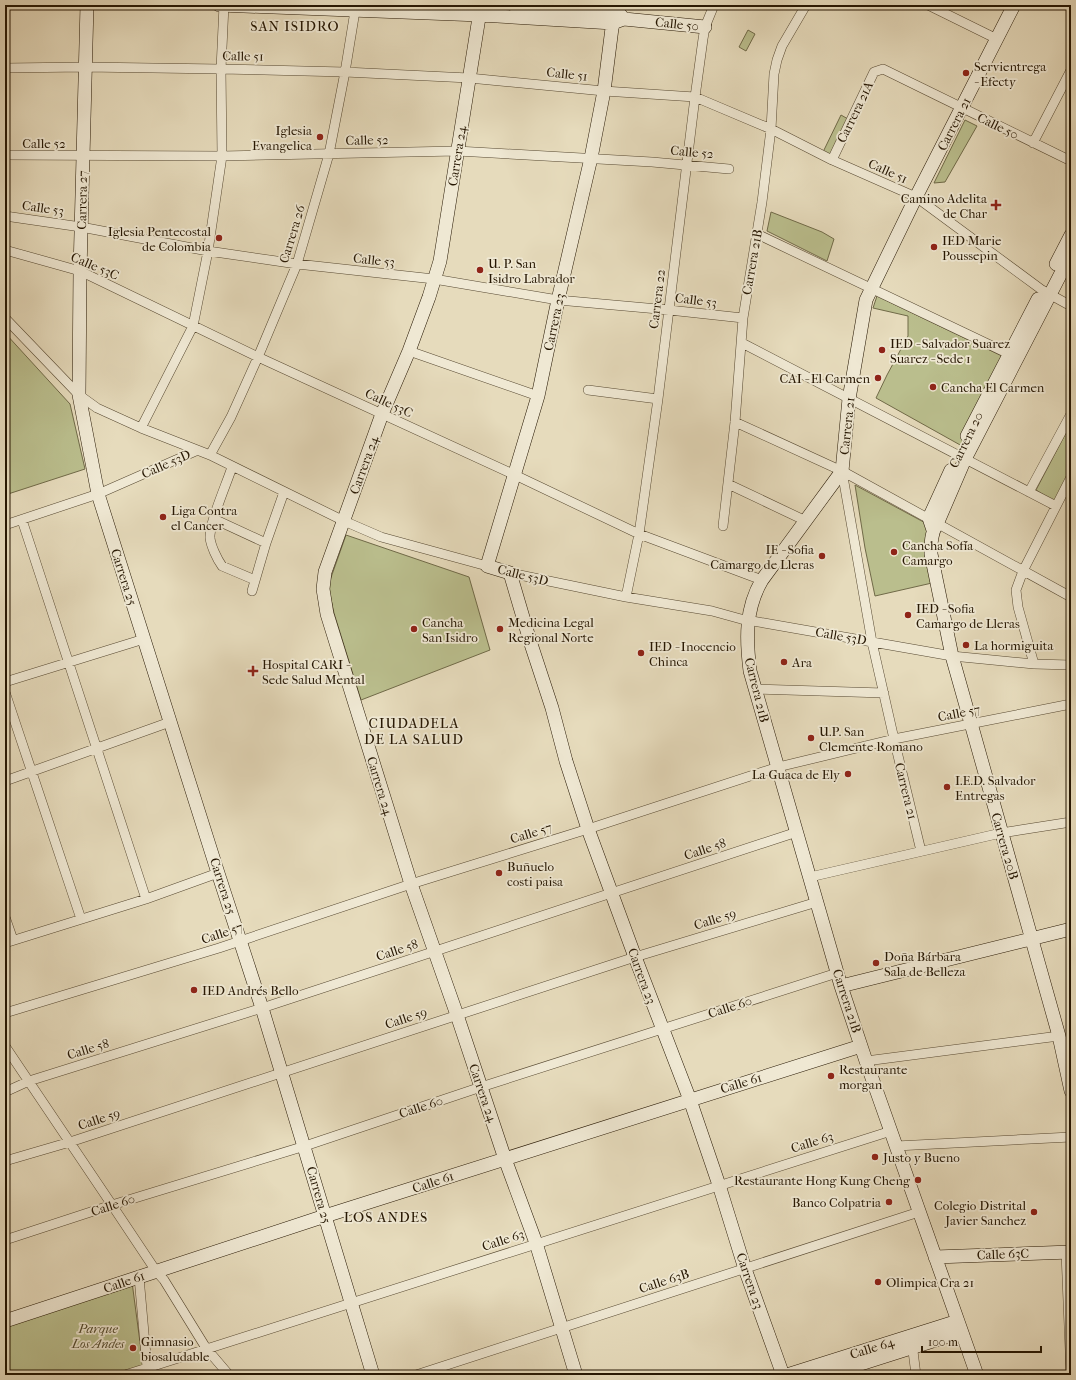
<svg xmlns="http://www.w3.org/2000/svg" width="1076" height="1380" viewBox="0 0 1076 1380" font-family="'IM FELL French Canon',serif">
	<rect width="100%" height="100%" fill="#e6dbbc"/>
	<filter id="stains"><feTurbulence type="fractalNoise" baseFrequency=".005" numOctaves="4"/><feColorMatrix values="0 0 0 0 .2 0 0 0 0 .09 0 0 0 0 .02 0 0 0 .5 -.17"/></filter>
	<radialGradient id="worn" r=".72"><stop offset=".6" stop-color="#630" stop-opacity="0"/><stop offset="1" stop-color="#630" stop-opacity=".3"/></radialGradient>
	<path fill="#babe8d" stroke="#706a48" d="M748,30l7,4 -9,17 -7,-4z
		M841,115l7,4 -17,36 -8,-3z
		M965,120l12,6 -32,56 -11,1z
		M771,212l51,20 12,7 -7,22 -60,-30z
		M877,296l125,60 -40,90 -86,-48 11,-23 21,-39v-20l-35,-8z
		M5,333l65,71 15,65 -80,26z
		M1071,423v47l-17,32 -18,-12z
		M855,485l76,41 1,57 -57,13 -10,-48z
		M346,535l123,42 21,73 -129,50 -27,-87 -6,-27z
		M132,1282l11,83 -29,10h-109v-51z"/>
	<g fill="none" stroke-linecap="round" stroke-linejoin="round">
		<defs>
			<path id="street" d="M928,5l69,34
				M5,68l80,-1 136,2 124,3 124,6 135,13 91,6 76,32 61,31 84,37 126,93 29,16
				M1033,143l38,-73
				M5,155l217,1 235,-5 195,11 77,7
				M832,160l42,-88 9,-3 188,92
				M5,216l76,11 127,24 89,13 137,15 124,21 111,10 74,8
				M757,234l252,120
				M5,250l75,21 178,86 257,118 124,59 123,46
				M5,318l74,77 18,13 44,20 69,27 134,66 37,16 106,29
				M742,343l314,163
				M409,351l129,45
				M588,390l70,9
				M735,422l107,49 229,126
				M141,428l52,-102 15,-75 14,-95 -1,-87 3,-64
				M210,455l21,-38 27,-60 39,-93 32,-110 16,-82 11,-67
				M232,467c-5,16 -23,56 -22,71 1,8 7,21 12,28l33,14
				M842,471l30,171 22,97 27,112
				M728,484l78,37
				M1029,492l42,-78
				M214,519l52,24
				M22,520l124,379
				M5,525l93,-31 98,-43
				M723,526l12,-104 8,-104 19,-116 9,-73 3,-55 3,-14 5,-14 24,-41
				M510,573l116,24 86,14 29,8 211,37 82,8 37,1
				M252,591l14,-48 18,-51
				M626,597l13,-63 19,-135 37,-302 8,-58 2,-12 9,-22
				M1034,664l-16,-57 -2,-17 7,-19 48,-94
				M5,682l139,-43
				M755,689l129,4
				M5,692l76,227
				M5,781l165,-59
				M810,877l191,-44 70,-11
				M5,917l8,23
				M5,943l141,-44 72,-26
				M5,1013l214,-65 192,-64 177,-55 190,-62 116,-28 177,-35
				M5,1046l107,159 44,66 8,9 42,68 23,27
				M866,1061l193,-25
				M5,1092l24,-11 233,-73 535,-176
				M896,1146l175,-9
				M5,1161l65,-19 565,-185 182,-55
				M5,1240l107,-35 193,-59 176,-59 356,-114
				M1066,1252l5,123
				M139,1277l8,90
				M912,1343l4,32
				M125,1375l766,-244
				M416,1375l503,-163"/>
			<path id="secondary" d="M87,5l-7,266 -1,124 19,99 120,379 44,135 111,367
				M219,5l261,10 133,8 11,-4 81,8
				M481,5l-41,256 -11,36 -20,54 -27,63 -57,158 -2,17 4,25 84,270 46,131 48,144 31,84 40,132
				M514,5l104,7 5,6
				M619,5l-7,23 -8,63 -13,67 -33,142 -20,96 -51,170 23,7 20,68 22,67 14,53 22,68 47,128 55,143 29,85 26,84 38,106
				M1071,254l-106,205 -28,65c-6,9 -6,19 -6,30l21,102 107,380 12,55
				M1056,264l15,-29
				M967,436l71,-137
				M933,530l-4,-12 22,-48
				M841,986l230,-57
				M935,1257l136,-5
				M5,1321l320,-105 536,-170
				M787,1375l171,-54
				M826,1375l135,-43
				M977,1375l-111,-314 -25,-75 -91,-315c-4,-32 -5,-62 12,-91l80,-109 7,-72 17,-99 50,-103 98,-192"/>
		</defs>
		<use href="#street" stroke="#564831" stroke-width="10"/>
		<use href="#secondary" stroke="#261703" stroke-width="14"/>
		<use href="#street" stroke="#efe8d3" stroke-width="9"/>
		<use href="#secondary" stroke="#efe8d3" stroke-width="13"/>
	</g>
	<g fill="#8f2418" stroke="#efe8d3" stroke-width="1.5">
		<circle cx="966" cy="73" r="4"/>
		<circle cx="320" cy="137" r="4"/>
		<path d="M994 199h4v4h4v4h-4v4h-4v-4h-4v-4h4z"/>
		<circle cx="219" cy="238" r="4"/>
		<circle cx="934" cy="247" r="4"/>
		<circle cx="480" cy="270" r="4"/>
		<circle cx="882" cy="350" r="4"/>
		<circle cx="878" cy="378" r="4"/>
		<circle cx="933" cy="387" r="4"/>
		<circle cx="163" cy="517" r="4"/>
		<circle cx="894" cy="552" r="4"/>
		<circle cx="822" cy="556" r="4"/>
		<circle cx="908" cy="615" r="4"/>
		<circle cx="414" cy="629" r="4"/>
		<circle cx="500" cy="629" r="4"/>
		<circle cx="966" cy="645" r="4"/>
		<circle cx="641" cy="653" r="4"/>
		<circle cx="784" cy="662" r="4"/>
		<path d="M251 665h4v4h4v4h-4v4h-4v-4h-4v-4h4z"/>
		<circle cx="811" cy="738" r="4"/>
		<circle cx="848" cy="774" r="4"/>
		<circle cx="947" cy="787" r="4"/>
		<circle cx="499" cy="873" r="4"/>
		<circle cx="876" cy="963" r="4"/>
		<circle cx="194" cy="990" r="4"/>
		<circle cx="831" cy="1076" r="4"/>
		<circle cx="875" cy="1157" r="4"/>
		<circle cx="918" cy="1180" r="4"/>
		<circle cx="889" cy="1202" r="4"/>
		<circle cx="1034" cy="1212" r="4"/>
		<circle cx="878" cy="1282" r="4"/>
		<circle cx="133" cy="1348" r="4"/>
	</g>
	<g text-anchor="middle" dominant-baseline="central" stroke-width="3.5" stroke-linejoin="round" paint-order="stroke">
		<g font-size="13" fill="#261703" stroke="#efe8d3">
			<text transform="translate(677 24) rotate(6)">Calle 50</text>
			<text transform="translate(243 56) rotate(1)">Calle 51</text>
			<text transform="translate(567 74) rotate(6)">Calle 51</text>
			<text transform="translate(855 112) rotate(-64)">Carrera 21A</text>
			<text transform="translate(954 124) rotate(-63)">Carrera 21</text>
			<text transform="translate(998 126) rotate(26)">Calle 50</text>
			<text transform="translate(367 140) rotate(-1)">Calle 52</text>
			<text x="44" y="143">Calle 52</text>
			<text transform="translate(692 152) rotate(5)">Calle 52</text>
			<text transform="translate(457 156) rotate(-81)">Carrera 24</text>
			<text transform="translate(888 171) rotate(24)">Calle 51</text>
			<text transform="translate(82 200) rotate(-89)">Carrera 27</text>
			<text transform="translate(43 208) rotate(8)">Calle 53</text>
			<text transform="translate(292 234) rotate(-73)">Carrera 26</text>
			<text transform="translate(374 260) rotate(6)">Calle 53</text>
			<text transform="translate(752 262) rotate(-80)">Carrera 21B</text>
			<text transform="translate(95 266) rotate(23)">Calle 53C</text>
			<text transform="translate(657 299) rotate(-83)">Carrera 22</text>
			<text transform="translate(696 300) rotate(7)">Calle 53</text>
			<text transform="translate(554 322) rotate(-78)">Carrera 23</text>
			<text transform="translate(389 403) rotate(25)">Calle 53C</text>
			<text transform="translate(847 426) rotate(-84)">Carrera 21</text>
			<text transform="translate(966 440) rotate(-64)">Carrera 20</text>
			<text transform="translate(166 464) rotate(-24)">Calle 53D</text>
			<text transform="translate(364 465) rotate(-70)">Carrera 24</text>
			<text transform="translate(523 575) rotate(14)">Calle 53D</text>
			<text transform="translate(124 577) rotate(72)">Carrera 25</text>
			<text transform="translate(841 636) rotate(10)">Calle 53D</text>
			<text transform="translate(757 690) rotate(76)">Carrera 21B</text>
			<text transform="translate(959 713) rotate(-11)">Calle 57</text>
			<text transform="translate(380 786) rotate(73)">Carrera 24</text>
			<text transform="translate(906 791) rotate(76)">Carrera 21</text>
			<text transform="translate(531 833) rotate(-17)">Calle 57</text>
			<text transform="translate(1005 846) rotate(74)">Carrera 20B</text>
			<text transform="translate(705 849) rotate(-18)">Calle 58</text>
			<text transform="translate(223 886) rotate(72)">Carrera 25</text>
			<text transform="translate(715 919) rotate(-17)">Calle 59</text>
			<text transform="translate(222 933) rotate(-18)">Calle 57</text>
			<text transform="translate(397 950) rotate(-18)">Calle 58</text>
			<text transform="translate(642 976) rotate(70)">Carrera 23</text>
			<text transform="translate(847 1001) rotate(72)">Carrera 21B</text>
			<text transform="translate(730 1007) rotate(-18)">Calle 60</text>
			<text transform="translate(406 1018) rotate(-18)">Calle 59</text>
			<text transform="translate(88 1049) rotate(-17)">Calle 58</text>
			<text transform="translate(741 1083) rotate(-17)">Calle 61</text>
			<text transform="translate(483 1093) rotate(71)">Carrera 24</text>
			<text transform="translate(421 1107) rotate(-18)">Calle 60</text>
			<text transform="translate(99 1119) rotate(-18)">Calle 59</text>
			<text transform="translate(812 1142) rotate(-17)">Calle 63</text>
			<text transform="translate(433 1182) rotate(-18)">Calle 61</text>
			<text transform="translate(319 1195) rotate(74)">Carrera 25</text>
			<text transform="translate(113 1205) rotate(-18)">Calle 60</text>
			<text transform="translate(503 1240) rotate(-18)">Calle 63</text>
			<text transform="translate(1003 1254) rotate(-2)">Calle 63C</text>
			<text transform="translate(664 1281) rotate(-18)">Calle 63B</text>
			<text transform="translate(750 1281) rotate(71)">Carrera 23</text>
			<text transform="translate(124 1282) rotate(-19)">Calle 61</text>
			<text transform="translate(872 1348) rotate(-17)">Calle 64</text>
		</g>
		<g font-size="13" fill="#261703" stroke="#efe8d3" text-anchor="start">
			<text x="974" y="66">Servientrega<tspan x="974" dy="15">- Efecty</tspan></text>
			<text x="312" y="130" text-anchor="end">Iglesia<tspan x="312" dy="15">Evangelica</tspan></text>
			<text x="987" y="198" text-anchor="end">Camino Adelita<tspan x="987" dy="15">de Char</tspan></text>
			<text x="211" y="231" text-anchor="end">Iglesia Pentecostal<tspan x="211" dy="15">de Colombia</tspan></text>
			<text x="942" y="240">IED Marie<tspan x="942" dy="15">Poussepin</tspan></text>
			<text x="488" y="263">U. P. San<tspan x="488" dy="15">Isidro Labrador</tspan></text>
			<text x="890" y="343">IED - Salvador Suarez<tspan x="890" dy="15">Suarez - Sede 1</tspan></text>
			<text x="870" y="378" text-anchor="end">CAI - El Carmen</text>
			<text x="941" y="387">Cancha El Carmen</text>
			<text x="171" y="510">Liga Contra<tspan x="171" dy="15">el Cancer</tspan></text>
			<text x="902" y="545">Cancha Sofía<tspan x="902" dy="15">Camargo</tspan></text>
			<text x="814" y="549" text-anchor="end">IE - Sofia<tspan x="814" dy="15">Camargo de Lleras</tspan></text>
			<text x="916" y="608">IED - Sofia<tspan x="916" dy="15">Camargo de Lleras</tspan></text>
			<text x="422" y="622">Cancha<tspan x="422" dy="15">San Isidro</tspan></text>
			<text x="508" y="622">Medicina Legal<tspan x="508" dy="15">Regional Norte</tspan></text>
			<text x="974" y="645">La hormiguita</text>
			<text x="649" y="646">IED - Inocencio<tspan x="649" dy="15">Chinca</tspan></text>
			<text x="792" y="662">Ara</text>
			<text x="262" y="664">Hospital CARI -<tspan x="262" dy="15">Sede Salud Mental</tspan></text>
			<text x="819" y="731">U.P. San<tspan x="819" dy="15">Clemente Romano</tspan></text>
			<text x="840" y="774" text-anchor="end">La Guaca de Ely</text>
			<text x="955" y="780">I.E.D. Salvador<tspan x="955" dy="15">Entregas</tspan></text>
			<text x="507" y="866">Buñuelo<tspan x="507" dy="15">costi paisa</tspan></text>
			<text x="884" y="956">Doña Bárbara<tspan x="884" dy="15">Sala de Belleza</tspan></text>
			<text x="202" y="990">IED Andrés Bello</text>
			<text x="839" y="1069">Restaurante<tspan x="839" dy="15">morgan</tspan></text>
			<text x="883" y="1157">Justo y Bueno</text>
			<text x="910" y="1180" text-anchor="end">Restaurante Hong Kung Cheng</text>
			<text x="881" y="1202" text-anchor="end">Banco Colpatria</text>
			<text x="1026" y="1205" text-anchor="end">Colegio Distrital<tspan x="1026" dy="15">Javier Sanchez</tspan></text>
			<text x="886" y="1282">Olimpica Cra 21</text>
			<text x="141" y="1341">Gimnasio<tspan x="141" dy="15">biosaludable</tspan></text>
		</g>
		<g font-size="13" font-style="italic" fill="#52492c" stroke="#efe8d3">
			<text x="98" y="1328">Parque<tspan x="98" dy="15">Los Andes</tspan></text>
		</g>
		<g font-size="14" letter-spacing="1" fill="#261703" stroke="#efe8d3">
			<text x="295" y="26">SAN ISIDRO</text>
			<text x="414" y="723">CIUDADELA<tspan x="414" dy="16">DE LA SALUD</tspan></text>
			<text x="386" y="1217">LOS ANDES</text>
		</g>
	</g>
	<rect width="1076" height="1380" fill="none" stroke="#e6dbbc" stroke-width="20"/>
	<rect x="6" y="6" width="1064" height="1368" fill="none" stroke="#261703" stroke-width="2"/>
	<rect x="10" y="10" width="1056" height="1360" fill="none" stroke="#261703"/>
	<path d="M922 1346v6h119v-6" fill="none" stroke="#261703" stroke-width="2"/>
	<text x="928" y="1346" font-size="12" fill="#261703" stroke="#efe8d3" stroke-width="3" paint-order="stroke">100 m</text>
	<rect width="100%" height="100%" filter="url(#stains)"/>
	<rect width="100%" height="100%" fill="url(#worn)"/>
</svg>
